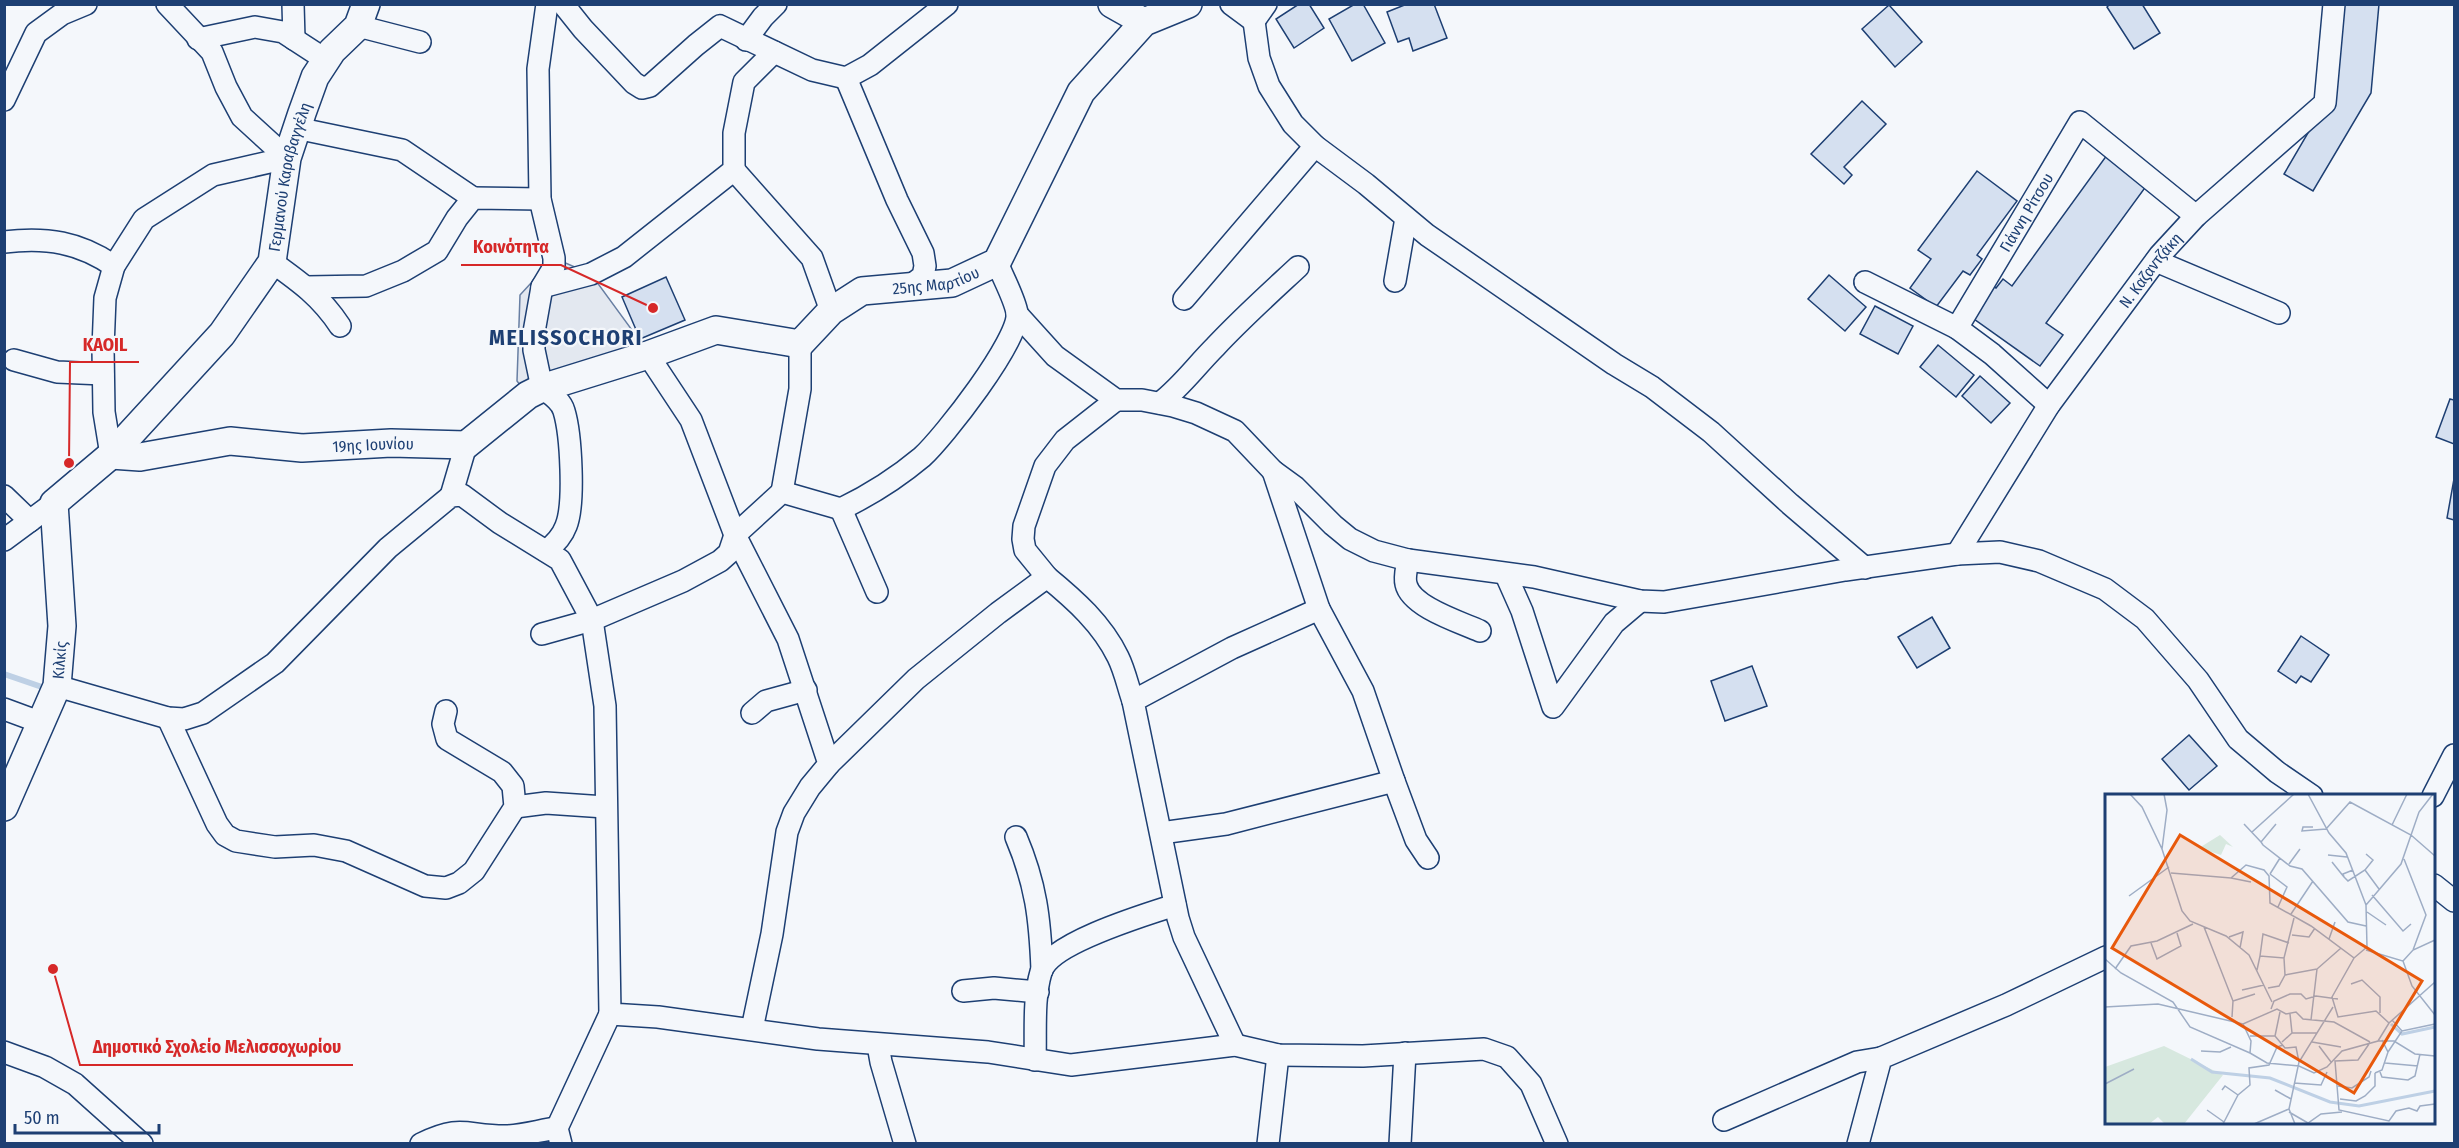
<svg xmlns="http://www.w3.org/2000/svg" width="2459" height="1148" viewBox="0 0 2459 1148" font-family="'Fira Sans Condensed',sans-serif">
	<rect width="100%" height="100%" fill="#f4f7fb"/>
	<path fill="#e3e8f0" stroke="#687fa3" stroke-width="1.5" d="M554,258l37,16 60,82 -123,39 -11,-14 3,-86z"/>
	<g fill="none" stroke-linecap="round" stroke-linejoin="round">
		<path stroke="#bed0e5" stroke-width="6" d="M4,674l35,12"/>
	</g>
	<path fill="#d5e0f0" stroke="#1d3f73" stroke-width="1.5" d="M1299,4h10l15,24 -30,20 -18,-29z
		M1355,4h8l22,39 -33,18 -23,-42z
		M1407,4h27l13,34 -34,13 -4,-13 -11,4 -11,-30z
		M2110,4h32l18,29 -26,16 -27,-42z
		M2341,4h38l-8,89 -58,98 -29,-17 52,-89z
		M1889,5l33,37 -27,25 -33,-38z
		M1862,101l24,23 -42,43 8,8 -8,9 -33,-30z
		M2107,155l40,30 -101,138 17,12 -23,31 -73,-52 22,-30 7,4 7,-9 9,7z
		M1977,171l40,30 -40,54 5,4 -12,16 -7,-4 -27,36 -26,-19 21,-29 -13,-9z
		M1829,275l37,32 -21,24 -37,-32z
		M666,277l19,43 -45,19 -18,-42z
		M1875,306l38,20 -15,28 -38,-20z
		M1938,345l36,30 -18,22 -36,-30z
		M1980,376l30,27 -19,20 -29,-27z
		M2450,399l4,1v44l-18,-7z
		M2454,479v41l-7,-2z
		M1932,617l18,31 -33,20 -19,-31z
		M2301,636l28,19 -18,27 -10,-6 -5,7 -18,-12z
		M1752,666l15,40 -42,15 -14,-40z
		M2189,735l28,31 -28,24 -27,-31z"/>
	<g fill="none" stroke-linecap="round" stroke-linejoin="round">
		<defs>
			<g id="minor">
				<path d="M167,4l45,48 14,35 16,30 45,41"/>
				<path d="M293,4l1,35"/>
				<path d="M563,4l20,25 51,54 8,5 8,-2 46,-41 24,-19 92,44 34,8 24,-13 77,-61"/>
				<path d="M1231,4l23,17 12,-17"/>
				<path d="M1254,21l5,37 10,28 24,38 22,22 51,38 61,51 187,129 38,23 59,45 79,72 75,64"/>
				<path d="M358,26l62,16"/>
				<path d="M198,39l57,-12 28,5 43,28"/>
				<path d="M746,40l17,-23 13,-13"/>
				<path d="M846,78l51,122 26,53 2,13 -2,10 -13,10"/>
				<path d="M4,100l32,-67 26,-19 24,-10"/>
				<path d="M296,128l106,22 71,48"/>
				<path d="M734,170l78,88 19,53"/>
				<path d="M4,242c43,-5 75,0 110,24"/>
				<path d="M2156,261l123,52"/>
				<path d="M272,262c28,20 49,35 68,64"/>
				<path d="M1395,281l11,-63"/>
				<path d="M1865,282l92,46"/>
				<path d="M307,287l59,-1 37,-15 34,-20 20,-33 16,-20 67,1"/>
				<path d="M542,287l49,-13 33,-17 110,-87v-37l10,-51 30,-30"/>
				<path d="M1184,299l131,-153"/>
				<path d="M1017,314l38,42 61,44h26l31,6 23,7 39,18 38,40 22,16 38,38 17,14 24,12 34,9 126,17 106,24 24,1 181,-32 112,-16 43,-2 39,9 66,28 40,30 53,61 40,59 39,33 35,24"/>
				<path d="M648,355l43,65 44,115 53,104 41,125 -19,23 -16,26 -7,19 -15,102 -20,95"/>
				<path d="M14,360l43,12 46,2"/>
				<path d="M1160,403c21,-16 36,-37 55,-56 26,-28 55,-54 83,-80"/>
				<path id="s1" d="M2049,405l-57,-51 -35,-26 123,-206 116,94"/>
				<path d="M111,455l-7,-43 -1,-64 2,-50 9,-32 30,-47 69,-44 74,-17"/>
				<path d="M782,492l18,-103v-45"/>
				<path d="M4,496l26,25"/>
				<path d="M451,496l15,-51"/>
				<path d="M841,509l36,83"/>
				<path d="M4,540l50,-37"/>
				<path d="M546,551c9,-7 16,-14 20,-25 9,-22 5,-92 -2,-115 -3,-11 -14,-17 -22,-23l-8,-38v-18l8,-45 12,-20v-9l-14,-59 -2,-130 9,-65"/>
				<path id="s2" d="M1957,554l92,-149 111,-150 36,-39 129,-113 9,-99"/>
				<path d="M1408,560c-1,7 -4,17 -2,24 5,23 54,38 74,47"/>
				<path d="M1506,575l16,36 31,96 61,-84 26,-22"/>
				<path d="M1047,577l-22,-27 -2,-11 1,-13 21,-60 20,-26 51,-40"/>
				<path d="M542,634l50,-14 91,-39 37,-20 9,-8 6,-18 47,-43 59,17c29,-14 56,-31 81,-52 21,-19 98,-117 95,-144 -2,-14 -15,-37 -20,-51"/>
				<path d="M57,686l111,32 16,1 19,-6 72,-50 113,-115 63,-52 11,-1 38,28 60,37 32,60 13,86 5,308 48,3 160,22 170,13 83,13 164,-20 43,10 85,1 121,-7 23,8 24,27 26,60"/>
				<path d="M4,709l38,14"/>
				<path d="M752,713l14,-12 40,-11"/>
				<path d="M168,718l49,106 8,11 11,6 39,6 39,-2 32,6 79,35 21,2 13,-5 15,-12 41,-64 -2,-21 -11,-14 -55,-33 -4,-15 3,-13"/>
				<path d="M829,764l87,-85 82,-66 49,-36c28,23 55,47 71,80 7,14 10,30 15,44"/>
				<path d="M1394,781l22,59 12,18"/>
				<path d="M2433,796l21,-41"/>
				<path d="M515,807l31,-4 59,4"/>
				<path d="M1161,833l65,-9 168,-43 -31,-90 -44,-82"/>
				<path d="M1016,837c20,47 24,82 26,133"/>
				<path d="M2434,885l20,16"/>
				<path d="M963,991l31,-3 44,4"/>
				<path d="M878,1045l3,17 24,82"/>
				<path d="M1235,1045l-51,-108 -6,-19 -45,-217 99,-53 87,-39 -46,-138"/>
				<path d="M4,1052l41,15 30,17 67,60"/>
				<path d="M1035,1060c1,-28 -2,-61 6,-88 9,-29 106,-58 134,-67"/>
				<path d="M1724,1120l133,-58 24,-4"/>
				<path d="M421,1144c41,-20 44,-8 84,-8 16,0 36,-6 52,-8"/>
				<path d="M561,1144l-4,-16 53,-114"/>
				<path d="M1268,1144l10,-89"/>
				<path d="M1400,1144l5,-91"/>
				<path d="M1858,1144l23,-86 125,-53 100,-48"/>
			</g>
			<g id="major">
				<path d="M1112,4l32,18"/>
				<path id="s3" d="M111,455l29,2 90,-16 72,7 89,-5 75,2 62,-50 14,-7 106,-33 68,-25 84,14 31,-33 31,-20 90,-8 45,-21 84,-170 63,-70 44,-18"/>
				<path id="s4" d="M4,807l53,-121 5,-60 -8,-123 57,-48 111,-121 50,-72 15,-104 15,-45 13,-36 17,-26 26,-25 8,-22"/>
			</g>
		</defs>
		<use href="#minor" stroke="#1d3f73" stroke-width="24"/>
		<use href="#major" stroke="#1d3f73" stroke-width="30"/>
		<use href="#minor" stroke="#f4f7fb" stroke-width="21"/>
		<use href="#major" stroke="#f4f7fb" stroke-width="27"/>
	</g>
	<g text-anchor="middle" dominant-baseline="central" stroke-width="4.5" stroke-linejoin="round" paint-order="stroke">
		<g font-size="16" fill="#1d3f73" stroke="#f4f7fb">
			<text stroke="none"><textPath href="#s4" startOffset="729">Γερμανού Καραβαγγέλη</textPath></text>
			<text stroke="none"><textPath href="#s1" startOffset="255">Γιάννη Ρίτσου</textPath></text>
			<text stroke="none"><textPath href="#s2" startOffset="344">Ν. Καζαντζάκη</textPath></text>
			<text stroke="none"><textPath href="#s3" startOffset="878">25ης Μαρτίου</textPath></text>
			<text stroke="none"><textPath href="#s3" startOffset="264">19ης Ιουνίου</textPath></text>
			<text stroke="none"><textPath href="#s4" startOffset="158">Κιλκίς</textPath></text>
		</g>
		<g font-size="22" font-weight="bold" letter-spacing="1.5" fill="#1d3f73" stroke="#f4f7fb">
			<text x="566" y="337">MELISSOCHORI</text>
		</g>
	</g>
	<g transform="translate(2105 794)">
		<rect width="330" height="330" fill="#f4f7fb"/>
		<path d="M115,41l13,12 -7,-3 -5,11 -22,-7zM59,252l59,29 -39,49h-19l-7,-7 -9,7h-44v-57z" fill="#d7e8df"/>
		<path fill="none" stroke="#bed0e5" stroke-width="3" d="M286,230l11,10 33,-7M86,265l21,13 58,6 60,24 29,4 76,-15"/>
		<path fill="none" stroke="#9eadc5" stroke-width="1.5" d="M25,0l12,13 20,42 20,62 8,10 36,15 23,19 23,47M203,0l21,39 17,20 20,52M139,30l17,18M171,30l-15,18 2,3 27,21 12,3 46,53 18,4M287,31l15,-31M208,33h-10l-1,4 24,-2 24,-27 61,33 24,21M147,38l42,-38M57,55l5,-39 -3,-16M223,61l19,2M299,65l22,56 -13,35M227,68l12,15 -1,-3 10,-4M184,70l11,-15M260,76l14,19M66,79l60,5 15,-13 18,5 5,6 1,27 41,23 43,32 -22,39 6,20 38,-6 13,12M165,80l17,13 -9,20M165,80l10,-16M239,83l4,4 17,-11 8,-10 -7,-6M126,84l20,4M267,101l31,36 8,-7M24,102l40,-29M262,118l19,13M186,120l22,-33M99,133l29,74 -1,16M187,141l17,2 6,-9M124,143l14,-5 -3,16M224,145l6,-17M46,149l6,16 24,-13 -4,-13M261,156l37,11 9,25 23,29M155,162l3,-22 26,9M179,164l1,17 32,-6M249,164l13,-11 -1,-42 35,-41 18,-52 14,-18M0,165l16,14 52,29 17,25 60,26M298,167l10,-11 22,-10M10,175l16,-23 26,-5 36,-17M152,176l3,-14 24,2 10,-40M246,190l11,-4 18,17v16M163,194l11,-2 6,-11M137,196l22,-5M128,207l22,-7M0,213l53,-3 85,20 34,-15 9,5 10,-2 7,7 31,3 36,20M166,215l3,-8 16,-7h11l5,5 10,-3 22,3M185,220l2,19M206,226l6,-51 24,-21M287,226l10,11 33,-7M138,230l8,17 -1,12 17,10 32,3 15,7 13,-6 15,-16 36,-10 11,-18 46,-41M145,242h25l10,12 11,-1 3,15M170,242l5,-24M277,246l6,12 14,-21M273,247h16l21,13 20,2M177,248l10,-9h25M207,248l29,5M264,250l-11,16 -23,1 4,49 50,11 7,-10 13,-3 8,3 3,-5 15,-2M214,252l12,16M96,257l19,1 11,-5M280,269l33,3M275,278l2,5 26,3 7,-4 5,-22M270,279l7,-3 6,-18M189,289l27,2 6,-13M0,290l29,-15M233,292l14,2 17,-11 2,-6M117,296l3,-4 13,9M170,296l16,9M235,305l16,2 9,-5 10,-10v-13M102,316l17,12M184,318l19,11 13,-9 21,-2M118,330l15,-29 12,-10 -1,-17 20,-3 8,-18 6,-2M149,330l35,-15M190,330l-6,-15 10,-47 34,-55"/>
		<path fill="#e8590c" fill-opacity="0.15" stroke="#e8590c" stroke-width="3" d="M75,41l242,146 -68,112 -242,-145z"/>
		<rect width="330" height="330" fill="none" stroke="#1d3f73" stroke-width="3"/>
	</g>
	<path fill="none" stroke="#d62828" stroke-width="2" d="M653 308L561 265H461M69 463L70 362H139M53 969L80 1065H353"/>
	<g fill="#d62828" stroke="#f4f7fb" stroke-width="2">
		<circle cx="653" cy="308" r="6"/>
		<circle cx="69" cy="463" r="6"/>
		<circle cx="53" cy="969" r="6"/>
	</g>
	<g font-size="18" text-anchor="middle" font-weight="bold" fill="#d62828" stroke="#f4f7fb" stroke-width="4.5" stroke-linejoin="round" paint-order="stroke">
		<text x="511" y="253">Κοινότητα</text>
		<text x="105" y="351">KAOIL</text>
		<text x="217" y="1053">Δημοτικό Σχολείο Μελισσοχωρίου</text>
	</g>
	<rect width="2459" height="1148" fill="none" stroke="#1d3f73" stroke-width="12"/>
	<path d="M15 1124v9h144v-9" fill="none" stroke="#1d3f73" stroke-width="3"/>
	<text x="24" y="1124" font-size="18" fill="#1d3f73" stroke="#f4f7fb" stroke-width="4.5" paint-order="stroke">50 m</text>
</svg>
